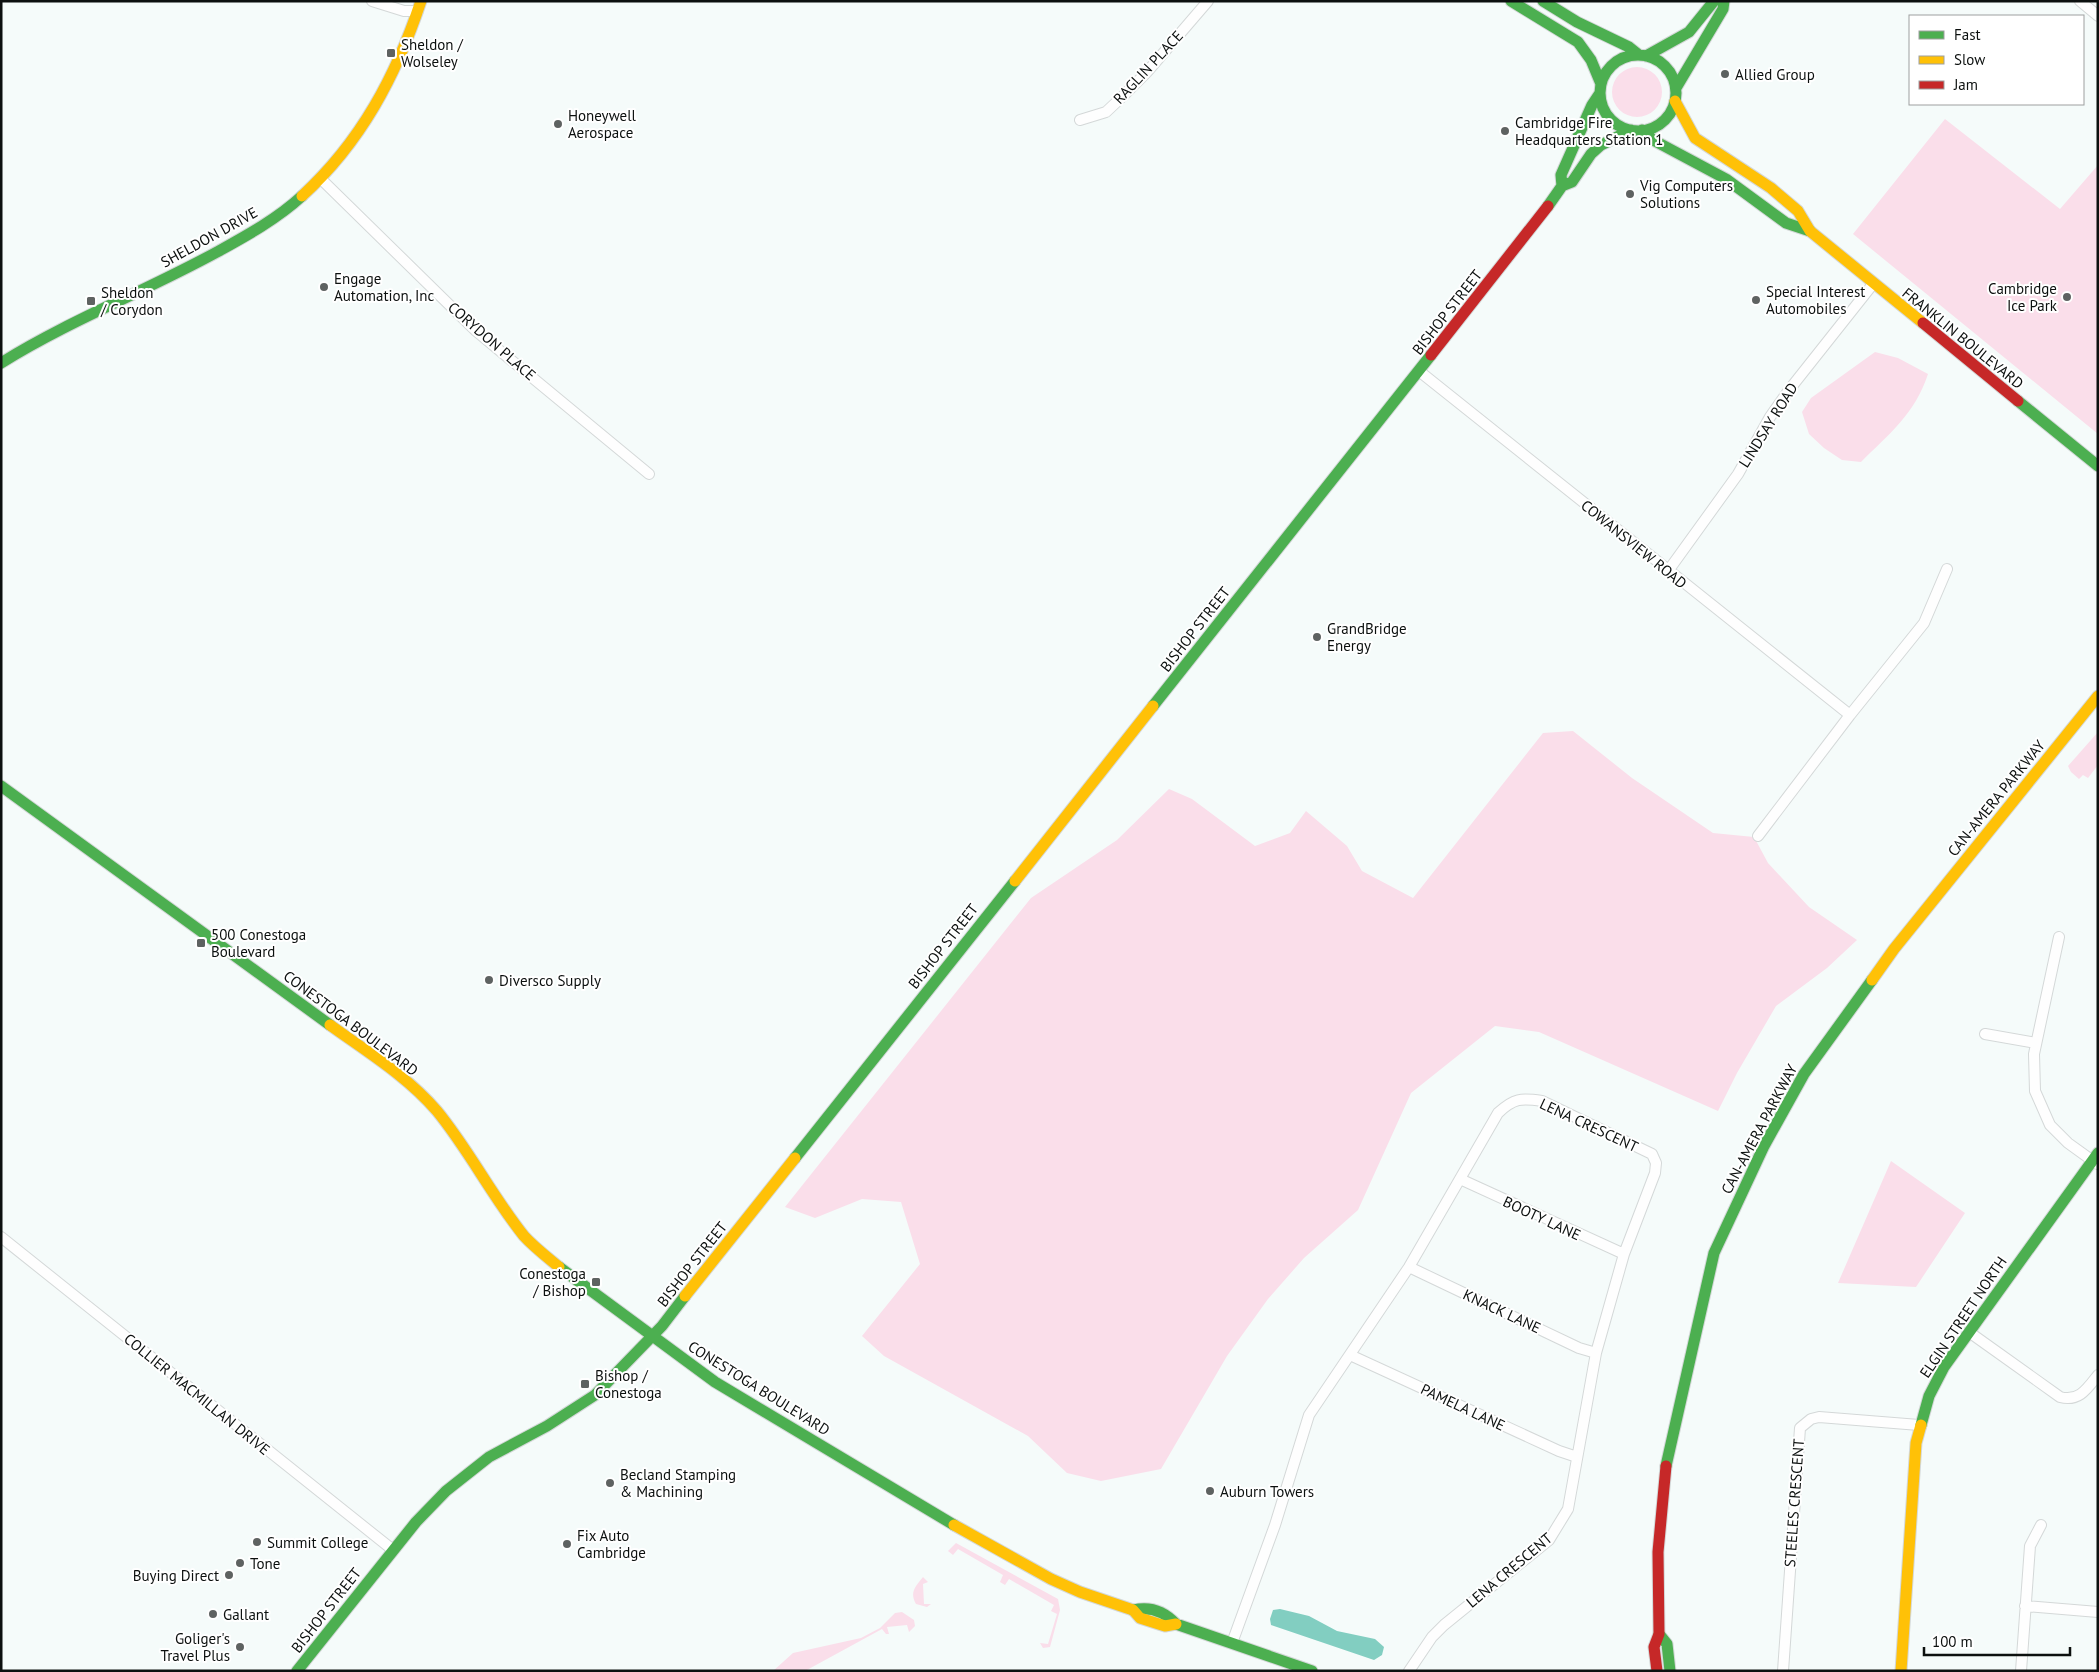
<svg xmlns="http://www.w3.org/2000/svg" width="2099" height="1672" viewBox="0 0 2099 1672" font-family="'PT Sans',sans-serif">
	<rect width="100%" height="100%" fill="#f5fbfa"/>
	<path fill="#fadeea" d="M1612 92a25 25 0 1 1 50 0a25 25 0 1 1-50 0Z
		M1945,119l115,90 38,-44v269l-245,-200z
		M1875,352l23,6 30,16c-13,40 -39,60 -67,88l-19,-2 -18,-12 -15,-14 -7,-22 9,-14z
		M1573,731l59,47 81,55 41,4 14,26 41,44 48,33 -30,28 -51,38 -39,67 -19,38 -179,-79 -44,-6 -84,67 -53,117 -54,48 -36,41 -41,57 -66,113 -60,12 -34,-8 -39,-37 -144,-80 -22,-20 58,-72 -19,-62 -39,-3 -47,19 -30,-11 246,-309 86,-58 52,-51 23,10 63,47 35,-13 16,-22 41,35 15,25 51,27 130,-165z
		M2098,732v33l-10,13 -5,-3 -4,4 -8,-7 -3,-6z
		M1891,1161l74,52 -49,74 -78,-4z
		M956,1543l102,56 2,11 -10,37 -7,1 -3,-5 8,1 9,-30 -6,-3 3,-6 -45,-26 -4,6 -5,-3 3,-7 -45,-26 -5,6 -5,-4z
		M923,1577l5,5 -5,2 1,20h7l-4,3 -11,-3c-7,-12 0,-18 7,-27z
		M902,1612l12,8 1,6 -6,6 -2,-7 -20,2 2,7h-3l-4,-5 -77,42h-32l20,-18 68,-15 19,-10 15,-15z"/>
	<path fill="#82cec1" d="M1280,1609l29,7 28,15 38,8 9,8 -2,8 -8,5 -103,-35 -1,-6 3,-9z"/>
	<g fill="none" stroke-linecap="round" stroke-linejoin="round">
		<defs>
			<path id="street" d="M372,1l32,10h14
				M2080,1l18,15
				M1080,120l26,-8 17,-16 24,-24 61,-71
				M321,179l155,152 173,143
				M1419,371l431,344
				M1668,571l70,-97 32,-57 19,-27 84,-106
				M1758,836l92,-121 74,-92 23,-54
				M2059,937l-25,117 1,37 15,34 18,18 29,21
				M1985,1034l51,9
				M1460,1179l164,75
				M1,1237l392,313
				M1409,1267l170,81 17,5
				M1969,1332l91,65c19,5 27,-8 38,-22
				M1350,1355l209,96 18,6
				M2025,1606l73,6
				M1232,1643l43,-118 34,-110 100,-148 89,-154c16,-15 23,-15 44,-12l110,53 4,9 -1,10 -31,81 -28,99 -28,156 -19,31 -105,85 -12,12 -23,34
				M1783,1671l17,-243 11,-9 8,-2 100,8
				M2021,1671l9,-125 11,-21"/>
			<path id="fast" d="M1511,1l67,41 13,18 10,24
				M1543,1l34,21 52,25 10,8
				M1600 93a38 38 0 1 1 76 0a38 38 0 1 1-76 0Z
				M1646,56l43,-24 25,-31
				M1676,88l47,-79 1,-8
				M1642,130l11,10 73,39 60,44 24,8
				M1562,186l-1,-11 31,-70 8,-12
				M1548,206l14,-20 10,-4 19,-28 10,-9 30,-15
				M1,363c69,-43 145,-72 216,-111 29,-16 60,-33 85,-56
				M2018,401l80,65
				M1153,706l278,-351
				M1,786l329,239
				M795,1158l220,-277
				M559,1267l156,115 239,143
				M1921,1425l8,-29 15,-29 154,-214
				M1666,1466l48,-213 50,-107 40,-72 68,-94
				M1133,1610c17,-4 31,1 43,14l136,47
				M1659,1634l8,10 3,27
				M297,1671l119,-149 30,-31 43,-34 58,-31 48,-31 67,-69 23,-30"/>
			<path id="slow" d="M1675,101l20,37 76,50 27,23 12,20 113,92
				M302,196c59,-54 94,-120 119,-195
				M1015,881l138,-175
				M1872,980l22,-31 204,-253
				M330,1025c36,26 77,51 107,86 32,39 55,85 87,125 10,11 23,21 35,31
				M685,1296l110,-138
				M954,1525l97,54 29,13 53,18 7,8 25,8 11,-2
				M1901,1671l15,-228 5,-18"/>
			<path id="jam" d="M1923,323l95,78
				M1431,355l117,-149
				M1657,1671l-3,-24 5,-13 -1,-82 8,-86"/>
		</defs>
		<use href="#street" stroke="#d4d8d8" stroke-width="12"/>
		<use href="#fast" stroke="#d4d8d8" stroke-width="13"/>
		<use href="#slow" stroke="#d4d8d8" stroke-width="13"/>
		<use href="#jam" stroke="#d4d8d8" stroke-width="13"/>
		<use href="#street" stroke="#fefefe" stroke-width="10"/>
		<use href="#fast" stroke="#4caf50" stroke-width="11"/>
		<use href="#slow" stroke="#ffc107" stroke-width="11"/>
		<use href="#jam" stroke="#c62828" stroke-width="11"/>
	</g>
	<g fill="#5e6261" stroke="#fff" stroke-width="2">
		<rect x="386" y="48" width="10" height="10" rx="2.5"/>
		<circle cx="1725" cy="74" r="5"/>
		<circle cx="558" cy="124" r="5"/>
		<circle cx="1505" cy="131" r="5"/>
		<circle cx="1630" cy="194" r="5"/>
		<circle cx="324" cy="287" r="5"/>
		<circle cx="2067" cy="297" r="5"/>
		<circle cx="1756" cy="300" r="5"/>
		<rect x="86" y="296" width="10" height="10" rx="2.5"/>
		<circle cx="1317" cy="637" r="5"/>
		<rect x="196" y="938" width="10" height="10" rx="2.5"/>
		<circle cx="489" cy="980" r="5"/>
		<rect x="591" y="1277" width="10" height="10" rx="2.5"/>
		<rect x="580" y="1379" width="10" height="10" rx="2.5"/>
		<circle cx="610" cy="1483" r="5"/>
		<circle cx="1210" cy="1491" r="5"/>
		<circle cx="257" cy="1542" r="5"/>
		<circle cx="567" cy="1544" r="5"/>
		<circle cx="240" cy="1563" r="5"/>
		<circle cx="229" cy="1575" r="5"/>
		<circle cx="213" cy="1614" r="5"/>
		<circle cx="240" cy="1647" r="5"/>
	</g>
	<g text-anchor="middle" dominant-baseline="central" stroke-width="4" stroke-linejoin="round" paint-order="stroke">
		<g font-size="15" fill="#0c100f" stroke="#fff" text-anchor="start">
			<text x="401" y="44">Sheldon /<tspan x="401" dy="17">Wolseley</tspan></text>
			<text x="1735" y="74">Allied Group</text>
			<text x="568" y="115">Honeywell<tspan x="568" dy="17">Aerospace</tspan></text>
			<text x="1515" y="122">Cambridge Fire<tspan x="1515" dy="17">Headquarters Station 1</tspan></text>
			<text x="1640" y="185">Vig Computers<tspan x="1640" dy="17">Solutions</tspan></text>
			<text x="334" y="278">Engage<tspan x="334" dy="17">Automation, Inc</tspan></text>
			<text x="2057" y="288" text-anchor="end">Cambridge<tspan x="2057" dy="17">Ice Park</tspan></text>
			<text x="1766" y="291">Special Interest<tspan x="1766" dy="17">Automobiles</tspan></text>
			<text x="101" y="292">Sheldon<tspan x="101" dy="17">/ Corydon</tspan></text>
			<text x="1327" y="628">GrandBridge<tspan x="1327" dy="17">Energy</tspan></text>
			<text x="211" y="934">500 Conestoga<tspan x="211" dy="17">Boulevard</tspan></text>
			<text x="499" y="980">Diversco Supply</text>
			<text x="586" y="1273" text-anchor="end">Conestoga<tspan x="586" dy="17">/ Bishop</tspan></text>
			<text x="595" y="1375">Bishop /<tspan x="595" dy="17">Conestoga</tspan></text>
			<text x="620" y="1474">Becland Stamping<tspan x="620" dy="17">&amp; Machining</tspan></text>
			<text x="1220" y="1491">Auburn Towers</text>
			<text x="577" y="1535">Fix Auto<tspan x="577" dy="17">Cambridge</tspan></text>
			<text x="267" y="1542">Summit College</text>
			<text x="250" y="1563">Tone</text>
			<text x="219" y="1575" text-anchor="end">Buying Direct</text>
			<text x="223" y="1614">Gallant</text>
			<text x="230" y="1638" text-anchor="end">Goliger's<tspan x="230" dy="17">Travel Plus</tspan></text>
		</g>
		<g font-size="15" fill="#0c100f" stroke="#fff">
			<text transform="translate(1148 67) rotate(-47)">RAGLIN PLACE</text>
			<text transform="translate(209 237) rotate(-29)">SHELDON DRIVE</text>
			<text transform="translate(1447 312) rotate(-52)">BISHOP STREET</text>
			<text transform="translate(1963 338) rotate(39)">FRANKLIN BOULEVARD</text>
			<text transform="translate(492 341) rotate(41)">CORYDON PLACE</text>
			<text transform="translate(1768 425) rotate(-58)">LINDSAY ROAD</text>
			<text transform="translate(1634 544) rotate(39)">COWANSVIEW ROAD</text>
			<text transform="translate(1195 629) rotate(-52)">BISHOP STREET</text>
			<text transform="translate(1996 798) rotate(-51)">CAN-AMERA PARKWAY</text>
			<text transform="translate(943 946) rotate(-52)">BISHOP STREET</text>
			<text transform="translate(351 1023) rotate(37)">CONESTOGA BOULEVARD</text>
			<text transform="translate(1589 1125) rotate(25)">LENA CRESCENT</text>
			<text transform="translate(1759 1129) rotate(-62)">CAN-AMERA PARKWAY</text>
			<text transform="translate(1542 1218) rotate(25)">BOOTY LANE</text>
			<text transform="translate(692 1264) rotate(-52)">BISHOP STREET</text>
			<text transform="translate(1502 1311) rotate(25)">KNACK LANE</text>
			<text transform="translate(1963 1317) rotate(-56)">ELGIN STREET NORTH</text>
			<text transform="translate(759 1388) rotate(32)">CONESTOGA BOULEVARD</text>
			<text transform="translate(197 1394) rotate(39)">COLLIER MACMILLAN DRIVE</text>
			<text transform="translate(1463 1407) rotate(25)">PAMELA LANE</text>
			<text transform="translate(1794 1503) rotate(-86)">STEELES CRESCENT</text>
			<text transform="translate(1509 1570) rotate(-40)">LENA CRESCENT</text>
			<text transform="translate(326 1610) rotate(-52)">BISHOP STREET</text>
		</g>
	</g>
	<rect width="2099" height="1672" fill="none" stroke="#0c100f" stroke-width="5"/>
	<rect x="1909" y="15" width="175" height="90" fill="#ffffff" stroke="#9e9f9f"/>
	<rect x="1919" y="31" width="25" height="8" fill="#4caf50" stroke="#9e9f9f"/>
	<text x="1954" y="40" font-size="15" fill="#0c100f">Fast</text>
	<rect x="1919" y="56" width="25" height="8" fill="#ffc107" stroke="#9e9f9f"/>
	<text x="1954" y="65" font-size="15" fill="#0c100f">Slow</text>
	<rect x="1919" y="81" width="25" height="8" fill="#c62828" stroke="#9e9f9f"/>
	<text x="1954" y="90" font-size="15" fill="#0c100f">Jam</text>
	<path d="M1924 1647v8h146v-8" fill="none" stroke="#0c100f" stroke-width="2.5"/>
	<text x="1932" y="1647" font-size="15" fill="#0c100f" stroke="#ffffff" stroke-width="4" paint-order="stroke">100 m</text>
</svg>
